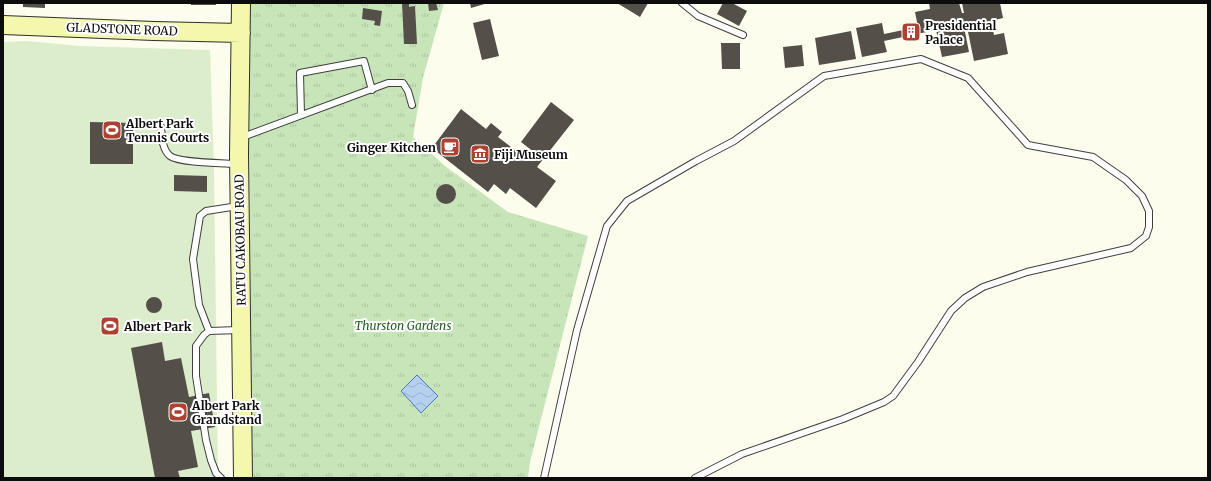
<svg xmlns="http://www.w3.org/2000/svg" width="1211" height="481" viewBox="0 0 1211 481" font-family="Merriweather,serif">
	<defs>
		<pattern id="park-tufts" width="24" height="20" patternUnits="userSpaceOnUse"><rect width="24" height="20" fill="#c8e5ba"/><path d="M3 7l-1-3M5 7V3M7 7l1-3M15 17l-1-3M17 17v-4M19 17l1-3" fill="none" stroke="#abc39f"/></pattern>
		<pattern id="water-waves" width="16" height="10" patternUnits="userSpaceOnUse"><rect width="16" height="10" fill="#b6d0f0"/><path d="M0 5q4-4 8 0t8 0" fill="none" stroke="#9bb1cd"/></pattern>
	</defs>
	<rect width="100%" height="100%" fill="#fdfded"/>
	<path fill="url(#park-tufts)" d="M249,3h195l-21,75 -10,59 32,29 63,46 80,24 -58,226 -2,16h-276l-3,-324z"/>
	<path fill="#dbedcb" d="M27,41l52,5 131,4 4,119 4,309h-215v-436z"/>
	<path fill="url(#water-waves)" stroke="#4379c1" d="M417,375l21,21 -17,17 -20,-22z"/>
	<path fill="#544f49" d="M23,3h22v5l-22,-1z
		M191,3h25v2h-25z
		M402,3h7v4l6,-1 2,38h-13z
		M428,3h8l2,7 -9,1z
		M470,3h18l-17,5z
		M617,3h31l-8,14z
		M723,3h9l15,8 -8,15 -22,-12z
		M929,3h30l3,10h2l-2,-10h38l3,15 -12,3 3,14 10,-2 4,21 -34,7 -7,-34h-3l5,25 -27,5 -6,-27 -52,11 3,11 -25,5 -6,-29 26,-5 2,11 34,-7 -3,-15 15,-3z
		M363,8l19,3 -2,15 -6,-1 1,-4 -13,-2z
		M490,19l9,37 -17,4 -9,-37z
		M851,31l5,28 -37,6 -4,-27z
		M721,43h19v26h-18z
		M802,45l2,21 -19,2 -2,-21z
		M551,102l23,18 -37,47 19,14 -20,27 -26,-20 -4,6 -12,-10 -6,8 -56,-44 29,-39 25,20 5,-6 11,9 -4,5 31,24 6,-8 -14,-11z
		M90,122l43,1v41h-43z
		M174,175l33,1v16l-33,-1z
		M436 194a10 10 0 1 1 20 0a10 10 0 1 1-20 0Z
		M146 305a8 8 0 1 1 16 0a8 8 0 1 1-16 0Z
		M162,342l3,19 16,-3 8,39 20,-4 6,34 -24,4 7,36 -20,4 2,7h-25l-24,-130z"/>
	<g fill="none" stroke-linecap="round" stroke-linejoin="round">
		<defs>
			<path id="lane" d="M682,3l16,13 45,19
				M301,115l-1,-42 64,-12 8,29
				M161,127c1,10 1,22 9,29 9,7 54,7 67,8
				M240,138l148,-55h15l5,8 4,14
				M209,331l-10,-26 -6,-46 7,-43 6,-5 32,-5
				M221,478l-5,-5 -5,-13 -5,-20 -10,-64v-30l8,-11 5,-4 30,-1
				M544,478l33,-148 30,-104 20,-25 69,-40 38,-20 90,-65 97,-17 47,19 60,67 65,12 33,23 16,16 7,15v16l-3,9 -15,12 -104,24 -44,15 -18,11 -14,13 -33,51 -25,34 -9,6 -41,17 -101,35 -47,24"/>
			<path id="secondary" d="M241,3l-2,151 4,324
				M3,25l151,6 87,2"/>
		</defs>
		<use href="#lane" stroke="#3f3f3f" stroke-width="8"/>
		<use href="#secondary" stroke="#2e2e2e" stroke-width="20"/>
		<use href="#lane" stroke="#fff" stroke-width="6"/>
		<use href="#secondary" stroke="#f3f8ad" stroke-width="18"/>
	</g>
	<defs>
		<symbol id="building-square" viewBox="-11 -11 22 22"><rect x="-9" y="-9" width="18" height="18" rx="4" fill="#af4131" stroke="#fff"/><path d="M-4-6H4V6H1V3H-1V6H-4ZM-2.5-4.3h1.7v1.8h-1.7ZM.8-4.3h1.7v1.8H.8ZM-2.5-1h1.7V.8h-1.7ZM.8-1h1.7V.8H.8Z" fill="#fff"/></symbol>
		<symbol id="stadium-square" viewBox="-11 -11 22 22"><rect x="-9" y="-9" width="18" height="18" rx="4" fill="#af4131" stroke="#fff"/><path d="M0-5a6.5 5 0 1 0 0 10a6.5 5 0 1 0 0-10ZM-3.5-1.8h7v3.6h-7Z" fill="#fff"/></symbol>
		<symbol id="cafe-square" viewBox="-11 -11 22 22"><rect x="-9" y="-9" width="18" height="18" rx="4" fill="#af4131" stroke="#fff"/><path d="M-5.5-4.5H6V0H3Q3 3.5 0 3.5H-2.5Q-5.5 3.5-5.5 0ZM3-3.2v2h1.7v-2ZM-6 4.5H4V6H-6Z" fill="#fff"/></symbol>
		<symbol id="museum-square" viewBox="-11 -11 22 22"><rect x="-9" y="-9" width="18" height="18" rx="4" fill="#af4131" stroke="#fff"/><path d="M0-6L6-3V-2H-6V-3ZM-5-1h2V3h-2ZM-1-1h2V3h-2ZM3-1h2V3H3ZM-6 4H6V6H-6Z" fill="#fff"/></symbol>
	</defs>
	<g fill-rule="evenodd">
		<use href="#building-square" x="900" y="21" width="22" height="22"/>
		<use href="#stadium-square" x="101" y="119" width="22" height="22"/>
		<use href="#cafe-square" x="439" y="136" width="22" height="22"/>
		<use href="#museum-square" x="469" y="143" width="22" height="22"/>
		<use href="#stadium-square" x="99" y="315" width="22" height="22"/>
		<use href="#stadium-square" x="167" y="401" width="22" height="22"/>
	</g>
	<g text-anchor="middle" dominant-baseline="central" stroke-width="4" stroke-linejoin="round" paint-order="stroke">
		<g font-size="12" font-weight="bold" fill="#0c0c0c" stroke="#fff" text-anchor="start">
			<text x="925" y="25">Presidential<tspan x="925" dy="14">Palace</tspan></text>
			<text x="126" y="123">Albert Park<tspan x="126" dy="14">Tennis Courts</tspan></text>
			<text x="436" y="147" text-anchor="end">Ginger Kitchen</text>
			<text x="494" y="154">Fiji Museum</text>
			<text x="124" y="326">Albert Park</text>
			<text x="192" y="405">Albert Park<tspan x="192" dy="14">Grandstand</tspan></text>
		</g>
		<g font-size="12" fill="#0c0c0c" stroke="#fff">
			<text transform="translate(122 29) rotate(2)">GLADSTONE ROAD</text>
			<text transform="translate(240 240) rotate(-91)">RATU CAKOBAU ROAD</text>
		</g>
		<g font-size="12" font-style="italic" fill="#245e23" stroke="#fff">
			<text x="403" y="325">Thurston Gardens</text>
		</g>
	</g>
	<rect width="1211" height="481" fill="none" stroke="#0c0c0c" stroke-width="8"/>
</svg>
